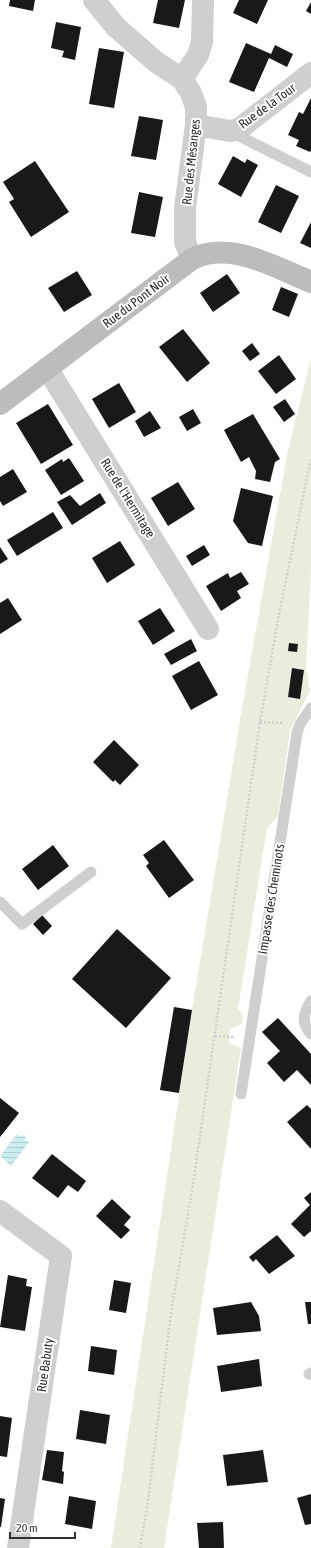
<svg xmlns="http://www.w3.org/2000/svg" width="311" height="1548" viewBox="0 0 311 1548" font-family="'Asap Condensed',sans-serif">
	<defs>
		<pattern id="water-rules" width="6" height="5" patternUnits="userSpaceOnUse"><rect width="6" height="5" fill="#ccedef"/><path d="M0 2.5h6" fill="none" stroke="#b0cccd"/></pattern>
	</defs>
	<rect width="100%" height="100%" fill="#fff"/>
	<path fill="#eaecdd" d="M311,358v211l-5,98 4,24 -20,39 -12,86 -11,12 -29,181 4,5v10l-12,5 -1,14 12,5 -77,500h-53l81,-538 49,-296 46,-259z"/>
	<path fill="url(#water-rules)" d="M17,1134l3,2 5,-1v5l4,2 -18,24 -11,-10z"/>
	<path fill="#191919" d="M10,0h25l-2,11 -24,-5z
		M158,0h27l-6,28 -26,-5z
		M239,0h29l-11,24 -24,-11z
		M311,2v12l-5,-3z
		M56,22l25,5 -6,33 -13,-3 2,-6 -13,-3z
		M246,43l25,11 4,-9 18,9 -6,13 -18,-9 -15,34 -25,-10z
		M99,48l25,4 -10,56 -25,-4z
		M311,98v52l-1,2 -14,-6 3,-6 -11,-5 11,-23 4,2z
		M139,116l24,4 -7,40 -25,-4z
		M233,156l12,7 2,-4 11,6 -17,32 -23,-13z
		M35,161l34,51 -38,25 -22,-35 5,-3 -11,-17z
		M276,185l23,11 -18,37 -23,-11z
		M139,192l24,5 -8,40 -24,-4z
		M311,222v26l-11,-5z
		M77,271l15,24 -28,17 -16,-24z
		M227,274l13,19 -27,19 -13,-19z
		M281,287l17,7 -9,23 -17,-7z
		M183,329l27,34 -23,19 -28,-35z
		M252,343l8,11 -10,7 -8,-10z
		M279,355l17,24 -20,15 -18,-23z
		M119,383l17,29 -27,16 -17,-29z
		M285,399l10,15 -11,8 -11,-15z
		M48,404l25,41 -32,19 -25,-41z
		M193,409l8,14 -14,8 -8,-14z
		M150,411l11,17 -17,9 -9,-16z
		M253,414l27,45 -5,3 -5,20 -15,-3 1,-8 -7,-14 -8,5 -17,-32z
		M69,458l15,23 -23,14 -16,-25 17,-11 1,3z
		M13,469l14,23 -24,14 -3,-5v-24z
		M178,482l17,27 -27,17 -17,-28z
		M241,488l32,8 -11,50 -14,-3 -15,-22z
		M100,493l6,10 -34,22 -15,-23 13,-7 10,11z
		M53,512l10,16 -46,28 -10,-16z
		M120,541l15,24 -28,18 -15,-25z
		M204,545l6,10 -18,11 -6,-10z
		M0,547l8,12 -8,5z
		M241,572l8,12 -12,7 4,7 -20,13 -15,-25 22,-13 2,5z
		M8,598l14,22 -22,14v-31z
		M160,608l15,23 -22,14 -15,-24z
		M191,639l6,12 -26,14 -7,-11z
		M289,643l9,1 -1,8 -9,-1z
		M199,661l19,34 -27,15 -19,-34z
		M292,668l12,2 -4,29 -12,-2z
		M114,740l25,25 -19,20 -5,-5 -2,2 -20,-20z
		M164,840l30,40 -25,18 -23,-32 3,-3 -6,-8z
		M53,845l16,21 -31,24 -16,-21z
		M42,915l10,11 -9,9 -10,-11z
		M117,929l54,49 -45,50 -54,-49z
		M174,1007l18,3 -13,83 -19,-3z
		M278,1018l33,36v31l-14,-15 -13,12 -17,-19 13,-12 -18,-19z
		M0,1098l19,15 -19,24z
		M307,1105l4,4v40l-24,-27z
		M52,1154l34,27 -8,11 -10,-7 -10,13 -26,-20z
		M311,1192v39l-7,6 -13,-13 19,-19 -6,-7z
		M112,1199l19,18 -7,8 6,5 -9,9 -25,-23z
		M277,1235l18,21 -26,18 -13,-15 -3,3 -4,-5z
		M8,1275l19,4 -1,7 6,1 -7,44 -25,-4z
		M114,1280l17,3 -5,30 -17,-3z
		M251,1302l8,14 2,15 -44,4 -4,-27z
		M305,1302h6v22h-3z
		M91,1346l26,4 -3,25 -26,-4z
		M259,1359l3,27 -41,6 -4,-26z
		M80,1410l30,5 -4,29 -30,-5z
		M0,1416l12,2 -5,39 -7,-1z
		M47,1450l17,2 -2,19 2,1 -1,12 -21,-4z
		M263,1450l5,32 -41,4 -4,-31z
		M311,1494v30l-6,1 -8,-27z
		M69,1496l27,5 -4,28 -27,-5z
		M0,1498l5,1 -4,28h-1z
		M223,1522l1,26h-25l-2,-25z"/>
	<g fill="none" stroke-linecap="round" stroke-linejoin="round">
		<path stroke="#cfcfcf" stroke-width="2.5" stroke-dasharray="2 2" stroke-linecap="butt" d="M260,722l23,1
			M215,1036l19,1
			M140,1548l8,-47 23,-189 21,-121 68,-469 19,-108 32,-156"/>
		<path stroke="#cfcfcf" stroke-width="11" d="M231,132l80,40
			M0,902l22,22 69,-52
			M311,1001c-8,12 -10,22 0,33
			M241,1094l56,-361 3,-9 11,-16
			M309,1374l2,-1"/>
		<path stroke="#cfcfcf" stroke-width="22" d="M94,0l22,27 40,35 26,17 9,14 5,14v18l-11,83v34l7,17
			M182,79l16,-24 4,-13 1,-42
			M196,125l34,6 9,-2 72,-56
			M47,368l161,261
			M0,1211l61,45 -43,292"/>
		<path stroke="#bcbcbc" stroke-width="22" d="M0,404l192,-145c39,-19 82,8 119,23"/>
	</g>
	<g text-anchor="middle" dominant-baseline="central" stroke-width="4" stroke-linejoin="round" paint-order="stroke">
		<g font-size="13" fill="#323232" stroke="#fff">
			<text transform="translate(267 106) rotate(-36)">Rue de la Tour</text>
			<text transform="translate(191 162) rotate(-84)">Rue des Mésanges</text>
			<text transform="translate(136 301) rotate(-37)">Rue du Pont Noir</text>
			<text transform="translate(128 498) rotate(58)">Rue de l'Hermitage</text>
			<text transform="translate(271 899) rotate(-81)">Impasse des Cheminots</text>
			<text transform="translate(45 1365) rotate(-82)">Rue Babuty</text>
		</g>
	</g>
	<path d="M10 1532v6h65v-6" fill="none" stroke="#323232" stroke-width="2"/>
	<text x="16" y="1532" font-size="12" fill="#323232" stroke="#ffffff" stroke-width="3" paint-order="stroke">20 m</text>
</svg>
